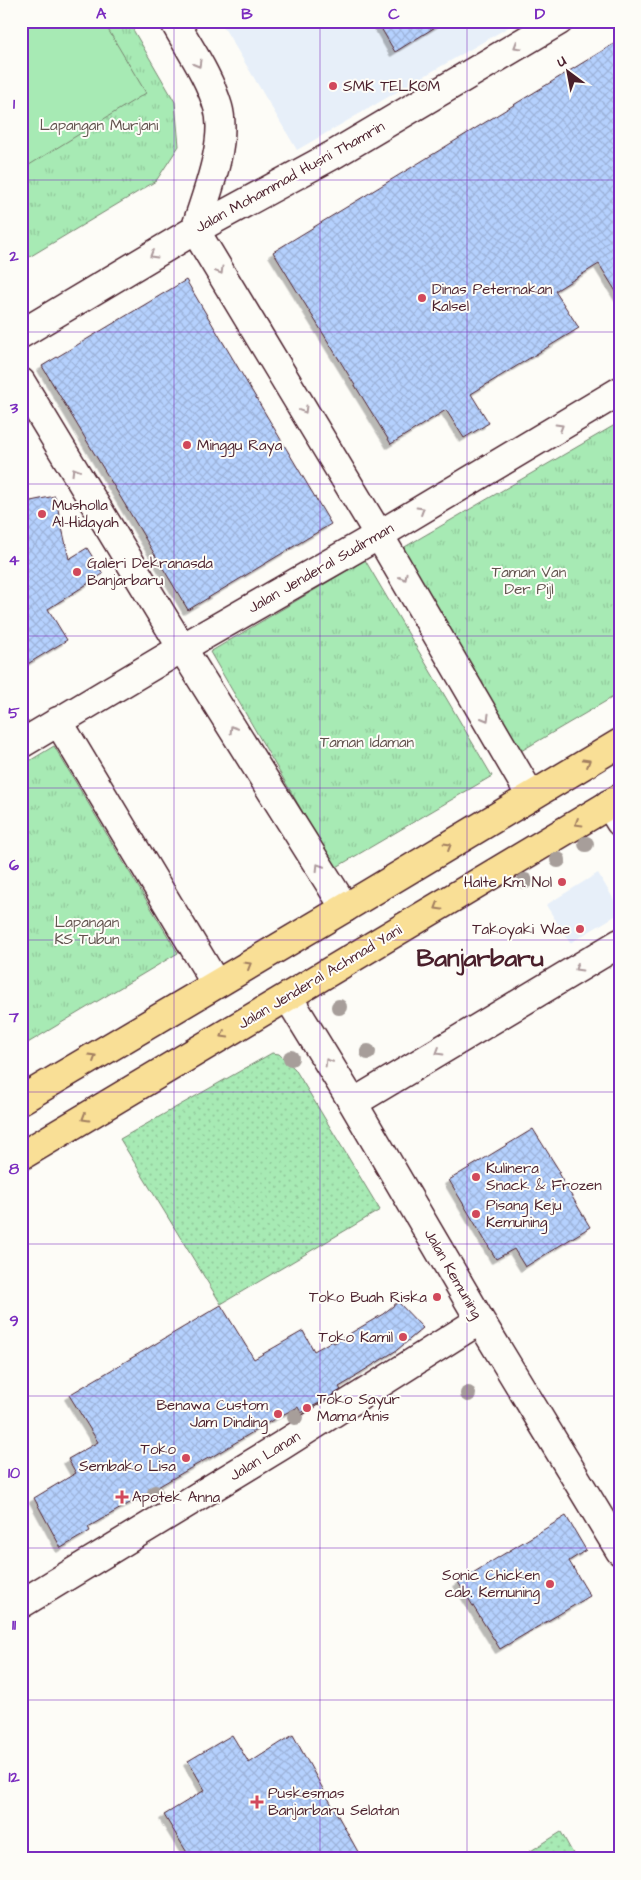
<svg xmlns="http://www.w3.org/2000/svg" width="641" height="1880" viewBox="0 0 641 1880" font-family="'Architects Daughter',sans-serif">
	<defs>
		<pattern id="grass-dots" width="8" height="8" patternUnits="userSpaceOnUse" patternTransform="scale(1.25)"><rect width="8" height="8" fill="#a7eab4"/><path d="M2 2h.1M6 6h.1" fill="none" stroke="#91c89b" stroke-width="1.8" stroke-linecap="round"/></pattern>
		<pattern id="park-tufts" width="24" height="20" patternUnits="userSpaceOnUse" patternTransform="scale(1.25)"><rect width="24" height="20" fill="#a7eab4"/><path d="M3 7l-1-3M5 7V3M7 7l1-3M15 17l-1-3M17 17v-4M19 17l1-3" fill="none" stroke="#91c89b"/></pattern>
		<pattern id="building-cross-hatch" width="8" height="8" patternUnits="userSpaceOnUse" patternTransform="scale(1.25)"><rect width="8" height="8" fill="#b5d1fe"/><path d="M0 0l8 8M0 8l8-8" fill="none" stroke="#9db3da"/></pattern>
		<filter id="shadow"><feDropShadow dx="-4.5" dy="4.5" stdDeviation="0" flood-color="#0004"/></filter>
	</defs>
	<rect width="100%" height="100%" fill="#fdfcf7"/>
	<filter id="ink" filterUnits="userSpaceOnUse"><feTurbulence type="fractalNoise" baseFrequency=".02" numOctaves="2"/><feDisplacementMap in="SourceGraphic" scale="10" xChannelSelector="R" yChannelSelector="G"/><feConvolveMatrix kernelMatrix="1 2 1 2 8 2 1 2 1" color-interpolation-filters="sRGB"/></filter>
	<g filter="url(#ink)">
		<path fill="#e7eff9" d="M220,21h299l-222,129z
			M598,873l22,37v3l-50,30 -24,-38z"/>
		<path fill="url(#grass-dots)" stroke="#788470" d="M272,1053l7,1 16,15 85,141 -159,94 -101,-165z
			M561,1832l15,27h-58z"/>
		<path fill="url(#park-tufts)" stroke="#788470" d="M21,21h107l47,81 4,44 -23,35 -135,81z
			M620,422v271l-99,58 -118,-203z
			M365,560l127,216 -157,92 -125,-216z
			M54,746l124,207 -157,94v-281z"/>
		<path fill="#a7eab4" stroke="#788470" d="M21,21h82l43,72 -125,77z"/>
		<path fill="url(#building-cross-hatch)" stroke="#4a1f2b" filter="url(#shadow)" d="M377,21h68l-50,31z
			M620,40v258l-21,-34 -44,27 24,37 -108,66 18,29 -25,15 -18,-28 -55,34 -118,-192z
			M186,280l145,244 -143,86 -146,-244z
			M55,496l14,63 18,-11 16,26 -55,35 19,31 -46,28v-165z
			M533,1129l27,43 -2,1 32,54 -65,40 -11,-18 -18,10 -47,-79z
			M398,1302l25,26 -26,22 -42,26 1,1 -17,10 2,3 -20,12 -20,11 -3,-6 -22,11 -66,40v-1l-122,70 2,4 -29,17 -27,-50 42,-25 -8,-14 30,-17 -29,-47 152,-90 33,54 49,-28 11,20 18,-10 2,2 49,-29z
			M566,1516l20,34 -17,11 21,35 -90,53 -42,-67z
			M232,1735l17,28 44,-28 69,124h-171l-27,-44 41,-25 -17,-29z"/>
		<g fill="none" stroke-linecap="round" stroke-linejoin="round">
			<defs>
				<path id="minor" d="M195,230l138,-75 226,-134
					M58,721l158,263
					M21,744l161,-96 197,-113 241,-144"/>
				<path id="tertiary" d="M609,804l11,18
					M288,997l65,106 127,217 140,231
					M353,1103l267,-160
					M21,1604l260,-158 199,-126"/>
				<path id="secondary" d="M174,21c15,27 35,55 44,86 10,34 -12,89 -23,123
					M195,230l184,305 152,261
					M21,334l174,-104
					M21,382l161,266 163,260"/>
				<path id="trunk" d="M21,1100l324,-192 275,-165
					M21,1156l599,-358"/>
			</defs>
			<use href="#minor" stroke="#4a1f2b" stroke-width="31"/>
			<use href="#tertiary" stroke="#4a1f2b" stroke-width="31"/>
			<use href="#secondary" stroke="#4a1f2b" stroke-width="31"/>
			<use href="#trunk" stroke="#4a1f2b" stroke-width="31"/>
			<use href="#minor" stroke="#fdfcf7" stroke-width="28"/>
			<use href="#tertiary" stroke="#fdfcf7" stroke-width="28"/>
			<use href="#secondary" stroke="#fdfcf7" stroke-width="28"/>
			<use href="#trunk" stroke="#f9df96" stroke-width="28"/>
		</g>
		<g fill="#a79e9a">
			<circle cx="586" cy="844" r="8"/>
			<circle cx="558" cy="860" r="8"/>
			<circle cx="525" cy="881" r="8"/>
			<circle cx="339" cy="1007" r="8"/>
			<circle cx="368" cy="1052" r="8"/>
			<circle cx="291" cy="1058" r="8"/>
			<circle cx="468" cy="1394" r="8"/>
			<circle cx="295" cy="1417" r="8"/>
			<circle cx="155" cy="1493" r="8"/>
		</g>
		<defs><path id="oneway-chevron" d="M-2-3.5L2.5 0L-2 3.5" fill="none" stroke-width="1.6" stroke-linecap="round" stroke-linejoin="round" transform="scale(1.25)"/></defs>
		<g stroke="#ac999b">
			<use href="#oneway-chevron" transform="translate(517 46) rotate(149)"/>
			<use href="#oneway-chevron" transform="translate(198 64) rotate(60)"/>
			<use href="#oneway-chevron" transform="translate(153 255) rotate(149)"/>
			<use href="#oneway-chevron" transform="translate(220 271) rotate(59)"/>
			<use href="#oneway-chevron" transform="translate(304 410) rotate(59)"/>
			<use href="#oneway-chevron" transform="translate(560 427) rotate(-31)"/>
			<use href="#oneway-chevron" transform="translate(75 471) rotate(-121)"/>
			<use href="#oneway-chevron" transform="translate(421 510) rotate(-31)"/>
			<use href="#oneway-chevron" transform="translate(404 577) rotate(60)"/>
			<use href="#oneway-chevron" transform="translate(486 718) rotate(60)"/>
			<use href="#oneway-chevron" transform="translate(233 729) rotate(-122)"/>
			<use href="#oneway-chevron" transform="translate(319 867) rotate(-122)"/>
			<use href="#oneway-chevron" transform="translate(578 968) rotate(149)"/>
			<use href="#oneway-chevron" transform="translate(439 1052) rotate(149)"/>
			<use href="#oneway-chevron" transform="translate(328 1062) rotate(-122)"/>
		</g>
		<g stroke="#a27f60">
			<use href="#oneway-chevron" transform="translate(587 762) rotate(-31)"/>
			<use href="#oneway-chevron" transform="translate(578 823) rotate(149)"/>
			<use href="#oneway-chevron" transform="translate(448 846) rotate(-31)"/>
			<use href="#oneway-chevron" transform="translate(438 907) rotate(149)"/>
			<use href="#oneway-chevron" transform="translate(248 965) rotate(-30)"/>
			<use href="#oneway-chevron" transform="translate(224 1035) rotate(149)"/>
			<use href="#oneway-chevron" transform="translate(93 1057) rotate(-31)"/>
			<use href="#oneway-chevron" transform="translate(85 1118) rotate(149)"/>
		</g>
	</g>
	<path fill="none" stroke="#7b2cbf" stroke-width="1" stroke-opacity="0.55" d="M174,21v1838M320,21v1838M467,21v1838M21,180h599M21,332h599M21,484h599M21,636h599M21,788h599M21,940h599M21,1092h599M21,1244h599M21,1396h599M21,1548h599M21,1700h599"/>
	<g fill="#d1495b" stroke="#fdfcf7" stroke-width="2">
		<circle cx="333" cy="86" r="5"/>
		<circle cx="422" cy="298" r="5"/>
		<circle cx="187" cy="445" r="5"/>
		<circle cx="42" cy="514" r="5"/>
		<circle cx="77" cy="572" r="5"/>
		<circle cx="562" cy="882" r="5"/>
		<circle cx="580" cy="929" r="5"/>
		<circle cx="476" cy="1177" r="5"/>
		<circle cx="476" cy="1214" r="5"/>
		<circle cx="437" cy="1297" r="5"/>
		<circle cx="403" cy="1337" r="5"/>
		<circle cx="307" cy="1408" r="5"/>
		<circle cx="278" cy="1414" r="5"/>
		<circle cx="186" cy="1458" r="5"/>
		<path d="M119.5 1489.5h5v5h5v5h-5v5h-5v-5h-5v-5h5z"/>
		<circle cx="550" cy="1584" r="5"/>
		<path d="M254.5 1794.5h5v5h5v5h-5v5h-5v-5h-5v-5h5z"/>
	</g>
	<g text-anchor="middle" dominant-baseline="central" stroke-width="4" stroke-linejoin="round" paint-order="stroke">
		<g font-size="15" fill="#4a1f2b" stroke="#fdfcf7" text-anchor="start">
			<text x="343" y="86">SMK TELKOM</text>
			<text x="432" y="289">Dinas Peternakan<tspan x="432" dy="17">Kalsel</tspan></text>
			<text x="197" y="445">Minggu Raya</text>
			<text x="52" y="505">Musholla<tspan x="52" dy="17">Al-Hidayah</tspan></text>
			<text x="87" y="563">Galeri Dekranasda<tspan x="87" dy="17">Banjarbaru</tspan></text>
			<text x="552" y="882" text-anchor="end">Halte Km. Nol</text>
			<text x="570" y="929" text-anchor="end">Takoyaki Wae</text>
			<text x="486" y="1168">Kulinera<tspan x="486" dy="17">Snack &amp; Frozen</tspan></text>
			<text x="486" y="1205">Pisang Keju<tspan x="486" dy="17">Kemuning</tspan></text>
			<text x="427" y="1297" text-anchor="end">Toko Buah Riska</text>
			<text x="393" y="1337" text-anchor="end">Toko Kamil</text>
			<text x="317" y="1399">Toko Sayur<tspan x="317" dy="17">Mama Anis</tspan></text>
			<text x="268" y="1405" text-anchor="end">Benawa Custom<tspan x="268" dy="17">Jam Dinding</tspan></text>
			<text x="176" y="1449" text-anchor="end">Toko<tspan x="176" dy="17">Sembako Lisa</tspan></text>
			<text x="132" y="1497">Apotek Anna</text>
			<text x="540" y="1575" text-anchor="end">Sonic Chicken<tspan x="540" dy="17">cab. Kemuning</tspan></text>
			<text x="268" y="1793">Puskesmas<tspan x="268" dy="17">Banjarbaru Selatan</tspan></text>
		</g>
		<g font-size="15" fill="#61524d" stroke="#fdfcf7">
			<text x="99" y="125">Lapangan Murjani</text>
			<text x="529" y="572">Taman Van<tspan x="529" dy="17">Der Pijl</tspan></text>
			<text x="367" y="742">Taman Idaman</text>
			<text x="87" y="922">Lapangan<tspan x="87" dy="17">KS Tubun</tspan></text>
		</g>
		<g font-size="15" fill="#4a1f2b" stroke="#fdfcf7">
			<text transform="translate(290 177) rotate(-29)">Jalan Mohammad Husni Thamrin</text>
			<text transform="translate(321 568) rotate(-30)">Jalan Jenderal Sudirman</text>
			<text transform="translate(320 977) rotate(-31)">Jalan Jenderal Achmad Yani</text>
			<text transform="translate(453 1274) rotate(60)">Jalan Kemuning</text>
			<text transform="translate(265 1456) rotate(-32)">Jalan Lanan</text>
		</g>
		<g font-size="25" font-weight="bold" fill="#4a1f2b" stroke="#fdfcf7">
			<text x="480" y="958">Banjarbaru</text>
		</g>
	</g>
	<rect width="641" height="1880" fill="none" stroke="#fdfcf7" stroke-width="55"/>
	<g transform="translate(568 72) rotate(328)" stroke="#fdfcf7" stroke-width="4" paint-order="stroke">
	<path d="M0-4L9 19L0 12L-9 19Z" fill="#4a1f2b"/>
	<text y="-8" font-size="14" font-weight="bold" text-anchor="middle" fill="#4a1f2b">U</text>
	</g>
	<rect x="28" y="28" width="586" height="1824" fill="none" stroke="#7b2cbf" stroke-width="2"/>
	<g font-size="16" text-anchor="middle" font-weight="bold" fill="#7b2cbf">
		<text x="101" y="19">A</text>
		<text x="247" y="19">B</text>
		<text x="394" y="19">C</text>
		<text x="540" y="19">D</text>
		<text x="14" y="109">1</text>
		<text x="14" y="261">2</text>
		<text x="14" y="413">3</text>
		<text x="14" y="565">4</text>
		<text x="14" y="718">5</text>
		<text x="14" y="870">6</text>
		<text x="14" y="1022">7</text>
		<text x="14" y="1174">8</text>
		<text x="14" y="1326">9</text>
		<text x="14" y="1478">10</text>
		<text x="14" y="1630">11</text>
		<text x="14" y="1782">12</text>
	</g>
</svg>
